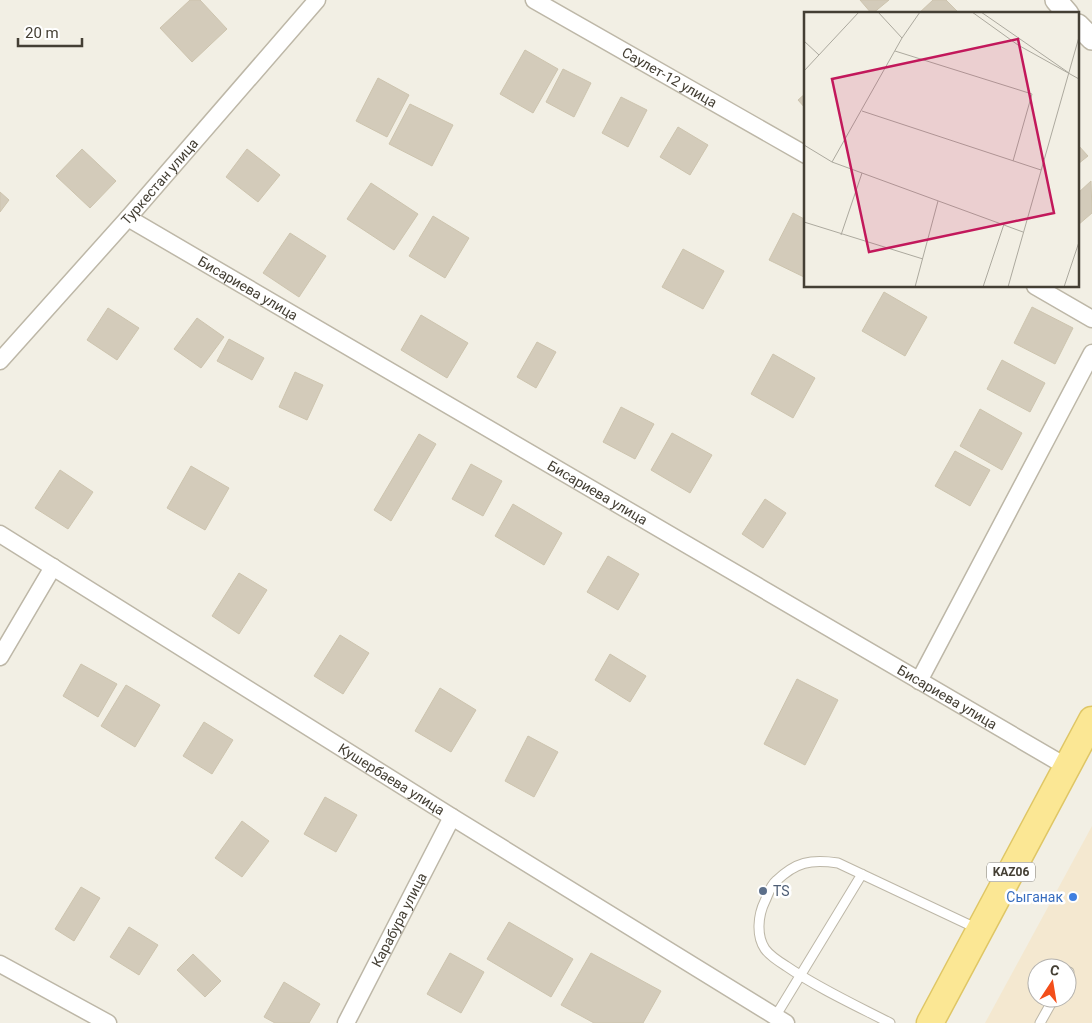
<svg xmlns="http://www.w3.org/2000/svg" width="1092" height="1023" viewBox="0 0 1092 1023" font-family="Roboto,sans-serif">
	<rect width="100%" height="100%" fill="#f2efe4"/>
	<path fill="#f4e8d0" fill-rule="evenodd" d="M1092,826v197h-107zM1037,968h30v30h-30z"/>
	<path fill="#d3cbba" stroke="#cdc4ae" d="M190,0h10l27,29 -35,33 -32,-34z
		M860,0h29l-17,14z
		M933,0h13l14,14h-42z
		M525,50l33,19 -25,44 -33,-19z
		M563,69l28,14 -17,34 -28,-15z
		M378,78l31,17 -22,42 -31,-16z
		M806,93v16l-8,-9z
		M621,97l26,13 -19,37 -26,-14z
		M410,104l43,21 -21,41 -43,-22z
		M678,127l30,18 -18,30 -30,-18z
		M1078,145l10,11 -10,8z
		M82,149l34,32 -26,27 -34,-32z
		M247,149l33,26 -22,27 -32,-25z
		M1091,181l1,32 -14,12v-32z
		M371,183l47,31 -24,36 -47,-31z
		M0,192l9,8 -9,12z
		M793,213l13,7v53l-2,4 -35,-17z
		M433,216l36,22 -24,40 -36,-22z
		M290,233l36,23 -27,41 -36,-24z
		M683,249l41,22 -21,38 -41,-22z
		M884,292l43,25 -22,39 -43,-25z
		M1032,307l41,21 -18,36 -41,-21z
		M108,308l31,20 -22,32 -30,-20z
		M421,315l47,28 -21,35 -46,-28z
		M197,318l27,19 -23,31 -27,-19z
		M229,339l35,19 -12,22 -35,-19z
		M537,342l19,10 -20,36 -19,-11z
		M773,354l42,24 -22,40 -42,-24z
		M1002,360l43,23 -15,29 -43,-23z
		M295,372l28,13 -16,35 -28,-13z
		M621,407l33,17 -19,35 -32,-17z
		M980,409l42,24 -20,37 -42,-24z
		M672,433l40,22 -22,38 -39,-23z
		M419,434l17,10 -45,77 -17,-11z
		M955,451l35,19 -20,36 -35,-20z
		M471,464l31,17 -19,35 -31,-17z
		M191,466l38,22 -24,42 -38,-22z
		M60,470l33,22 -25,37 -33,-21z
		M765,499l21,14 -23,35 -21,-14z
		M513,504l49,29 -18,32 -49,-29z
		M608,556l31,18 -21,36 -31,-18z
		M239,573l28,17 -28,44 -27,-18z
		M340,635l29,18 -26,41 -29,-18z
		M610,654l36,22 -16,26 -35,-22z
		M81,664l36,20 -19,33 -35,-21z
		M797,679l41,21 -33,65 -41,-21z
		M126,685l34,20 -25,42 -34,-21z
		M440,688l36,22 -25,42 -36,-21z
		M204,722l29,18 -21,34 -29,-18z
		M528,736l30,16 -24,45 -29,-16z
		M325,797l32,18 -21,37 -32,-18z
		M242,821l27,20 -27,36 -27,-19z
		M81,887l19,11 -26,43 -19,-12z
		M509,922l64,37 -22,38 -64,-38z
		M129,927l29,18 -19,30 -29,-18z
		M450,953l34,19 -23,41 -34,-19z
		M591,953l70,38 -18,32h-49l-33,-18z
		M193,954l28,27 -16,16 -28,-27z
		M284,982l36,22 -11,19h-34l-11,-6z"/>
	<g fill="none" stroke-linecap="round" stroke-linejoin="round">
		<defs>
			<path id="service" d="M1067,976l2,-4
				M775,1017l87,-143
				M890,1023c-35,-18 -72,-35 -104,-57 -8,-5 -16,-10 -21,-17 -9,-13 -7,-34 0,-48 3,-6 5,-15 11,-20 20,-19 34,-22 62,-18l140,66
				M1040,1023l14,-25"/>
			<g id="minor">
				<path id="s1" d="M534,0l272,155"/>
				<path id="s2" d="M128,218l939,549"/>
				<path d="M1035,286l57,33"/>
				<path id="s3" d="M0,361l128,-143 189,-218"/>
				<path id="s4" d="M0,534l452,283 334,206"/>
				<path d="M0,657l53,-90"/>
				<path d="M919,681l173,-328"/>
				<path d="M0,964l108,59"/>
				<path id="s5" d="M346,1023l106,-206"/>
			</g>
			<path id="tertiary" d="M1056,0l12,14
				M1078,25l14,14"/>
			<path id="primary" d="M930,1023l162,-303"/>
		</defs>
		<use href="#service" stroke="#bdb7a7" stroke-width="11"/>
		<use href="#minor" stroke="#bdb7a7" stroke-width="19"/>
		<use href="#tertiary" stroke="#bdb7a7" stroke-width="24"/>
		<use href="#primary" stroke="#dfc665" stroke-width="29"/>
		<use href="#service" stroke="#fff" stroke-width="9"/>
		<use href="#minor" stroke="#fff" stroke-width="16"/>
		<use href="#tertiary" stroke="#fff" stroke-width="21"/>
		<use href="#primary" stroke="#fbe794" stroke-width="26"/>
	</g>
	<circle fill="#5c6f8a" stroke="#fff" stroke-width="2" cx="763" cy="891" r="5"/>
	<circle fill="#3f7fe0" stroke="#fff" stroke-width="2" cx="1073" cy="897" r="5"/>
	<g text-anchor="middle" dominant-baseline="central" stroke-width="5" stroke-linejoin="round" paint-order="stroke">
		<rect fill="#fff" stroke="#7c7971" stroke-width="1" x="987" y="862.5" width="48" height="19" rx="4"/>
		<g font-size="12" font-weight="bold" fill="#443f34">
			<text x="1011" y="872">KAZ06</text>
		</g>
		<g font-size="14" fill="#443f34" stroke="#fff">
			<text stroke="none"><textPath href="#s1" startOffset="156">Саулет-12 улица</textPath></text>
			<text stroke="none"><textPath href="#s3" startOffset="240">Туркестан улица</textPath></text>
			<text stroke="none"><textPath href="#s2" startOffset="139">Бисариева улица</textPath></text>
			<text stroke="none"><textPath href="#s2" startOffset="544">Бисариева улица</textPath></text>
			<text stroke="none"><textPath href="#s2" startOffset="949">Бисариева улица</textPath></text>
			<text stroke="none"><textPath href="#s4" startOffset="462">Кушербаева улица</textPath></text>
			<text stroke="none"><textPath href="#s5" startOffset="116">Карабура улица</textPath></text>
		</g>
		<g font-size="14" fill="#4e5e75" stroke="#fff" text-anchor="start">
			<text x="773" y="891">TS</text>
		</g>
		<g font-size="14" fill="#366cbe" stroke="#fff" text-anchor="end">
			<text x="1063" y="897">Сыганак</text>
		</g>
	</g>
	<g transform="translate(804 12)">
		<rect width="275" height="275" fill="#f2efe4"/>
		<path fill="none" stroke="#aca99e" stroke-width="1" d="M74,0l24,26M168,0l46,33 61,34M177,0l88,61M0,29l15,14M91,39l137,43 -19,67M0,59l55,-59M58,99l179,59M0,133l28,17 191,70M28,150l70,-124 18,-26M0,210l119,37M37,223l21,-62M111,275l23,-86M179,275l21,-63M204,275l71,-250M260,275l15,-45"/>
		<path fill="#c2185b" fill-opacity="0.15" stroke="#c2185b" stroke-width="2.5" d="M214,27l36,174 -185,39 -37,-173z"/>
		<rect width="275" height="275" fill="none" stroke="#443f34" stroke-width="2.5"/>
	</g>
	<g transform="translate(1052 983) rotate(12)"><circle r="24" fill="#ffffff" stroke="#b4b2ae"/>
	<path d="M0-4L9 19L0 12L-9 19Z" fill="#f34e1a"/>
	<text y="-8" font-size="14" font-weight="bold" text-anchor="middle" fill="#443f34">С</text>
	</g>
	<path d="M18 38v8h64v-8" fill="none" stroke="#443f34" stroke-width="2.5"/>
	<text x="25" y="38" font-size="15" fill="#443f34" stroke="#ffffff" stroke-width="4" paint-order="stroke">20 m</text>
</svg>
